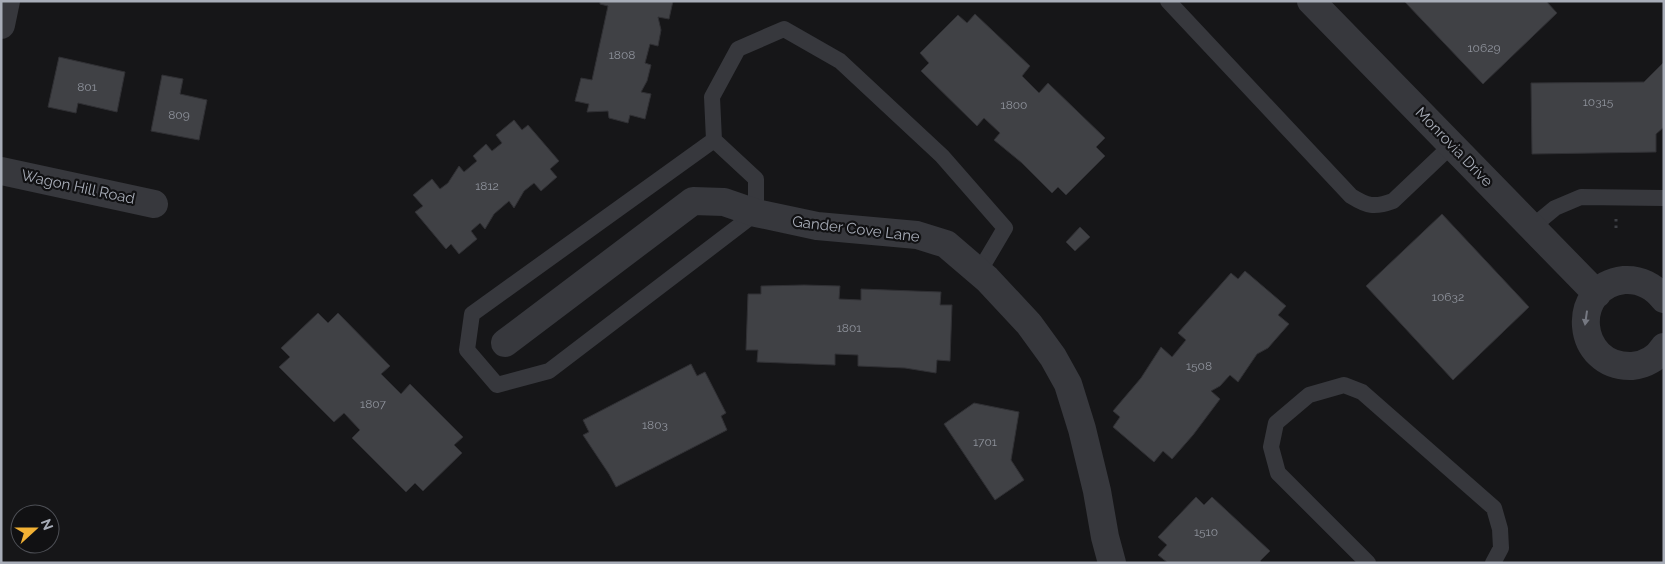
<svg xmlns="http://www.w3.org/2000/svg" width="1665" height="564" viewBox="0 0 1665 564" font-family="Raleway,sans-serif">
	<rect width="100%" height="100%" fill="#161618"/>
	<path fill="#404145" stroke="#303034" d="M600,1h73l-4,18 -11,-2 3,13 -3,16 -8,-2 -5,19 6,2 -4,16 -6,11 10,2 -6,25 -15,-4 -2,8 -19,-5 -1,-7 -21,1 2,-8 -14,-3 6,-23 11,2 16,-74 -8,-2z
		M1404,1h142l11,12 -74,71z
		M975,14l55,52 -8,10 17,17 9,-10 57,55 -9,9 9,9 -39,39 -8,-8 -6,6 -30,-30 -28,-23 6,-7 -16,-15 -7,8 -56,-55 8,-8 -9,-10 38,-38 9,8z
		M59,57l66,15 -8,40 -39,-9 -2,10 -28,-6z
		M1664,62v65l-8,7v18l-124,2 -1,-71 113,-1z
		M162,75l21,4 -3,15 27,6 -8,40 -48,-9z
		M514,120l8,10 6,-5 31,36 -9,8 7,8 -16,14 -7,-8 -10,8 -10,17 -5,-7 -15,13 -9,15 -5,-6 -9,8 6,8 -18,15 -8,-10 -5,5 -31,-37 8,-6 -10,-11 19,-16 8,10 8,-6 11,-17 5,6 13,-11 -4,-5 13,-12 6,7 10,-8 -6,-8z
		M1442,214l87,93 -76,73 -87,-94z
		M1080,227l10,10 -15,14 -9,-9z
		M1245,271l41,35 -8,9 11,9 -21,24 -11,6 -19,28 -8,-7 -10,11 -9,5 9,8 -27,36 -21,24 -9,-8 -9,11 -41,-35 7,-10 -7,-6 28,-33 20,-31 11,10 14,-17 -8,-7 53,-60 7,6z
		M804,285l36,1 -1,13 22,1v-11l80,3 -1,13h12l-2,56 -13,-1 -1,13 -31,-5 -47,-2v-11l-23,-1v11l-78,-3 1,-12h-12l2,-56h13v-8z
		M318,313l10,10 10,-10 52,53 -9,8 20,20 9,-10 53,53 -9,8 8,8 -39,38 -8,-8 -9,9 -54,-54 8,-8 -16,-17 -10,9 -55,-55 11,-10 -9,-9z
		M691,364l6,12 8,-4 21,41 -5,3 6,14 -111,57 -7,-13 -26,-39 6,-3 -6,-12z
		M974,403l45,9 -8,48 13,20 -29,20 -51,-76z
		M1196,497l8,8 8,-8 58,54 -10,10 2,2h-94l-10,-8 9,-10 -9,-8z"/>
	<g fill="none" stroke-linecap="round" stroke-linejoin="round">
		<path stroke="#3d3f44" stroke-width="3" stroke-dasharray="2.5 4" stroke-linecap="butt" d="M1616,228v-10"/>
		<path stroke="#37383d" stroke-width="16" d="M1168,1l183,195c16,10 23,12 42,5l59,-56
			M714,140l-242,174 -5,36 30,35 52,-14 207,-158v-34l-42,-39 -2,-43 26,-48 46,-20 56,32 102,95 63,72 -26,44
			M1532,227l23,-19 26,-11 83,1
			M1368,563l-90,-90 -7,-26 5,-24 33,-28 35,-10 18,7 132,116 6,21 1,19 -8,15"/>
		<path stroke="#37383d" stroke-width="28" d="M1311,1l286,293
			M1,25l5,-24
			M1,171l153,33
			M1664,299c-10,-13 -24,-20 -40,-19 -55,6 -49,88 8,86 13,-1 25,-8 32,-19
			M505,343l188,-142 31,1 32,11 61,13 100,9 29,9 41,35 42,45 24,33 15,27 14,45 15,62 8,46 7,26"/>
	</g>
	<defs><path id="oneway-solid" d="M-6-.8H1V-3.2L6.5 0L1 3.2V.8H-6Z" transform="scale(1.25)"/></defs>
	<use fill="#757881" href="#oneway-solid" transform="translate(1586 318) rotate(98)"/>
	<g text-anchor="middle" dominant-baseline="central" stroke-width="4.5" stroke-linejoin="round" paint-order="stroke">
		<g font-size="12" fill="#8e929b">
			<text x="1484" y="48">10629</text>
			<text x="622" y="55">1808</text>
			<text x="87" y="87">801</text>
			<text x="1598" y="102">10315</text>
			<text x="1014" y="105">1800</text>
			<text x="179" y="115">809</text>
			<text x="487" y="186">1812</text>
			<text x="1448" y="297">10632</text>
			<text x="849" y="328">1801</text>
			<text x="1199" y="366">1508</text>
			<text x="373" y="404">1807</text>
			<text x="655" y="425">1803</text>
			<text x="985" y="442">1701</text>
			<text x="1206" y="532">1510</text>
		</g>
		<g font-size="15" fill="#a8adb8" stroke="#111113">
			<text transform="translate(1454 147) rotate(46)">Monrovia Drive</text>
			<text transform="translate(78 187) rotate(12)">Wagon Hill Road</text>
			<text transform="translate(856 229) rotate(7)">Gander Cove Lane</text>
		</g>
	</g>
	<rect width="1665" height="564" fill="none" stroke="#a8adb8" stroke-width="5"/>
	<g transform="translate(35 529) rotate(69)"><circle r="24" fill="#111113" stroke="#4d4f55"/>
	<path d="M0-4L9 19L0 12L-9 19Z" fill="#f2b134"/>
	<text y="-8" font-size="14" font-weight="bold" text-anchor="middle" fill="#a8adb8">N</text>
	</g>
</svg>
